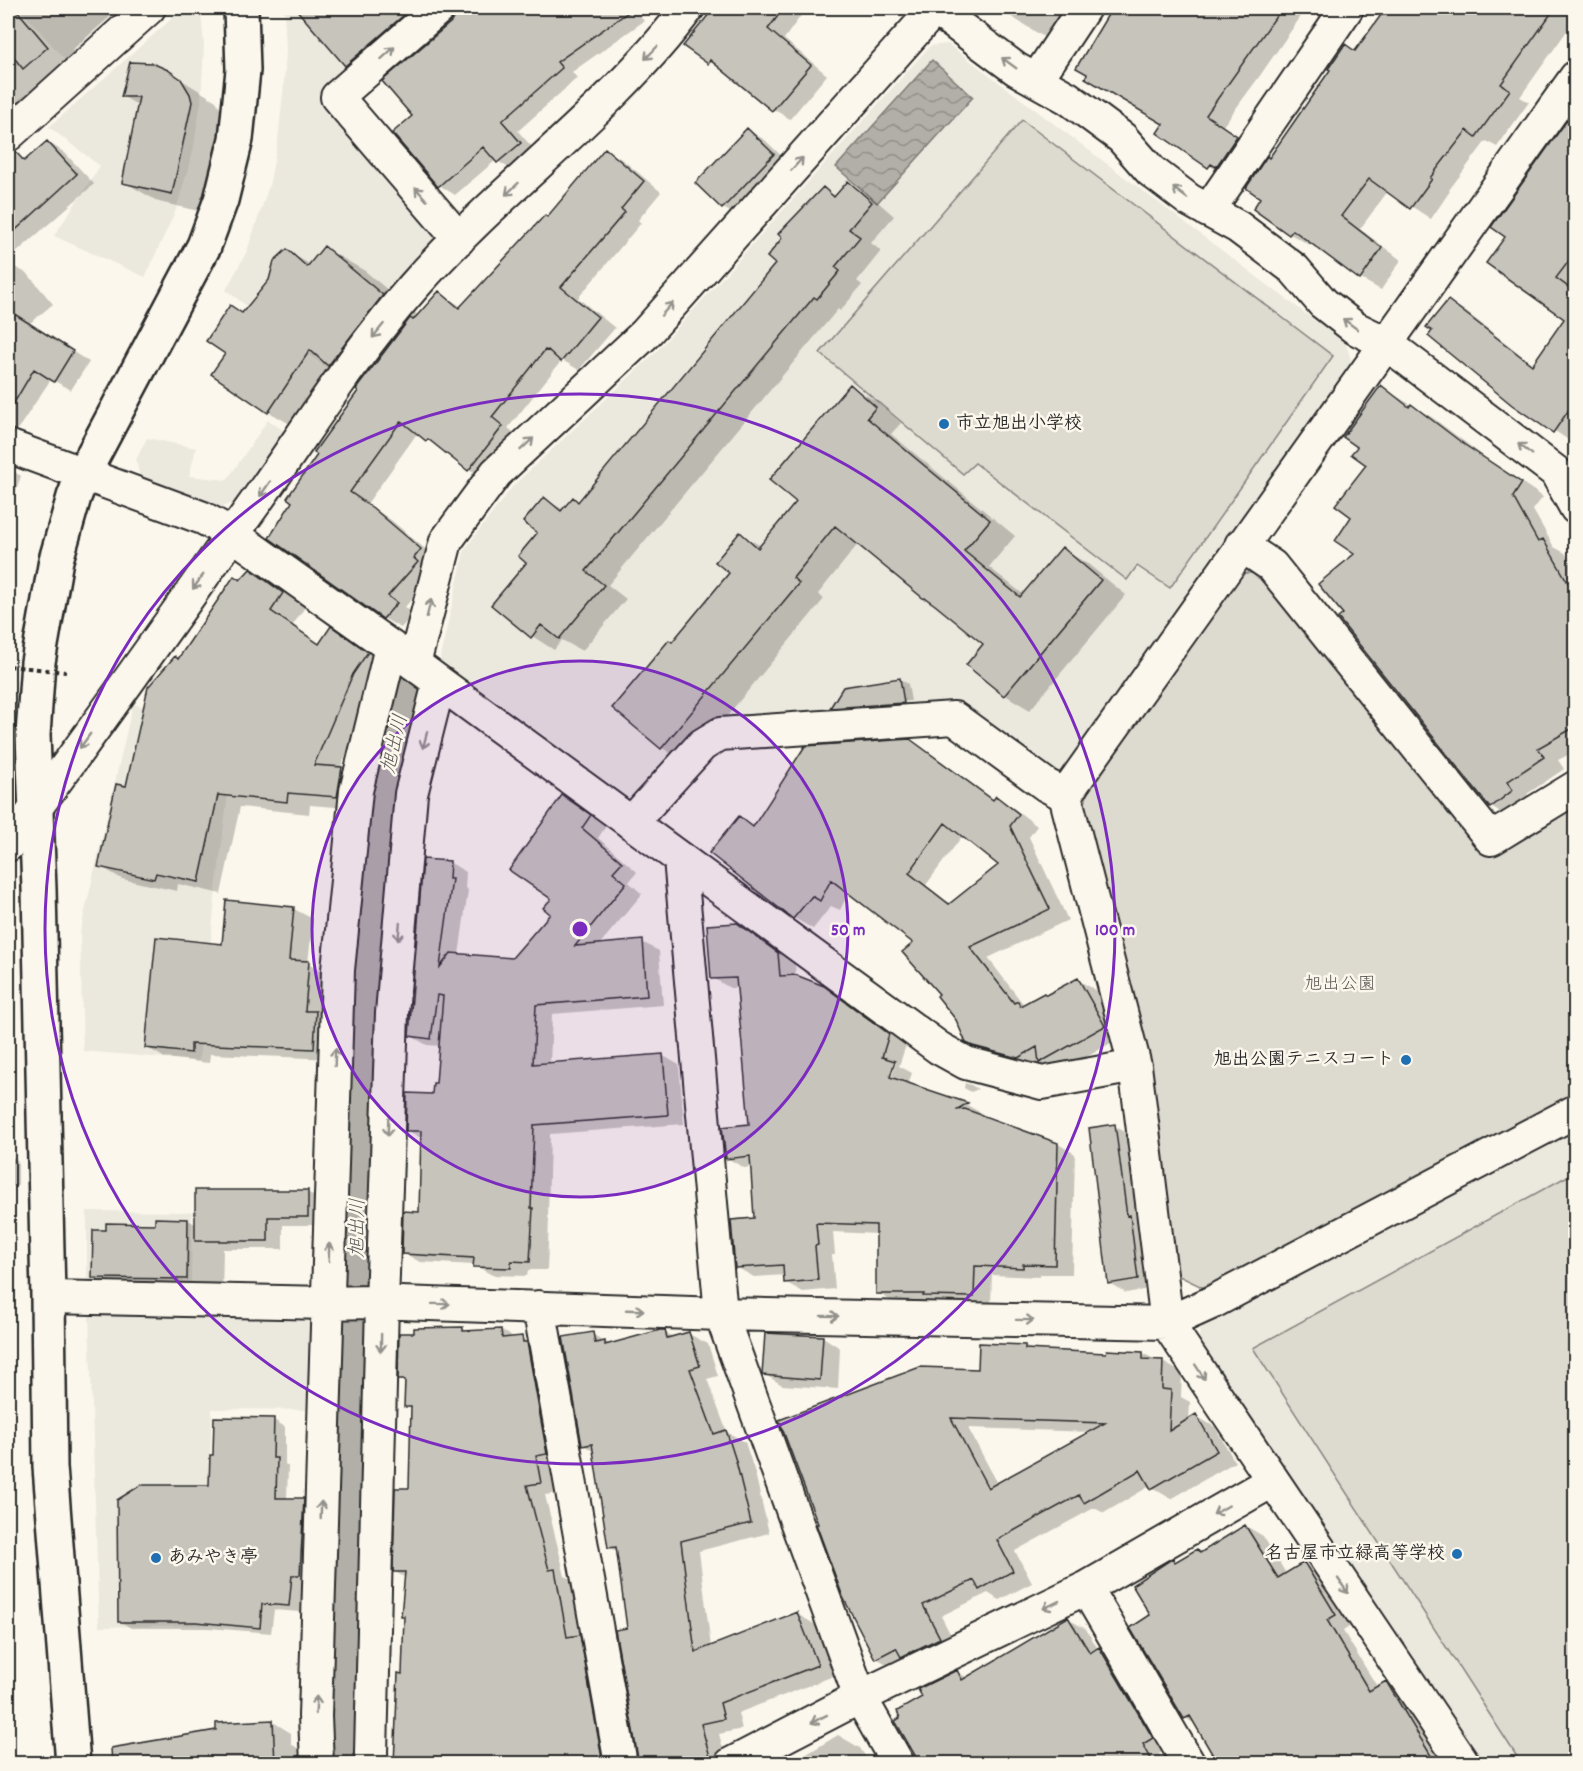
<svg xmlns="http://www.w3.org/2000/svg" width="1583" height="1771" viewBox="0 0 1583 1771" font-family="Dekko,'Klee One',sans-serif">
	<defs>
		<pattern id="water-waves" width="16" height="10" patternUnits="userSpaceOnUse" patternTransform="scale(1.5)"><rect width="16" height="10" fill="#b1afa7"/><path d="M0 5q4-4 8 0t8 0" fill="none" stroke="#908f88"/></pattern>
	</defs>
	<rect width="100%" height="100%" fill="#fbf7ec"/>
	<filter id="ink" filterUnits="userSpaceOnUse"><feTurbulence type="fractalNoise" baseFrequency=".0167" numOctaves="2"/><feDisplacementMap in="SourceGraphic" scale="12" xChannelSelector="R" yChannelSelector="G"/><feConvolveMatrix kernelMatrix="1 2 1 2 8 2 1 2 1" color-interpolation-filters="sRGB"/></filter>
	<g filter="url(#ink)">
		<path fill="#ebe8de" d="M19,8h107l-60,53z
			M184,8l17,5 3,33 -3,56 -8,50 -17,58 -31,67 -91,-41 46,-70 -51,-39z
			M284,8h145l-101,90 115,133 -58,65 -57,73 -102,-79 21,-39 22,-65 9,-45 6,-57 2,-34z
			M948,44l398,300 6,19 -286,409 -19,3 -91,-66 -239,17 -77,74 -16,2 -177,-130 -7,-15 25,-108 48,-63 142,-133 275,-307z
			M268,420l16,11 -50,71 -15,7 -79,-31 -4,-18 11,-22 49,10 -7,28 38,4z
			M133,704l103,25 -21,170 -16,162 -116,-10 -3,-118z
			M1575,1127v636h-95l-282,-419 3,-20z
			M87,1211l105,1 -1,72 -104,-3z
			M89,1313l215,3 12,12 -3,82 -101,-1 -10,216 -103,2z"/>
		<path fill="#dddad0" stroke="#84827e" stroke-width="1.5" d="M1022,120l311,236 -163,232 -33,-22 -10,14 -152,-117 -12,11 -143,-121z
			M1240,573h29l221,277 85,-52v296l-371,194 -27,-13 -27,-219 -66,-247 4,-20z
			M1575,1172v591h-54l-268,-415z"/>
		<path fill="url(#water-waves)" stroke="#7b7a75" stroke-width="1.5" d="M932,60l41,37 -96,106 -41,-36z"/>
		<path fill="#0003" fill-rule="evenodd" d="M8,8h112l-48,42 21,24 -75,44 -10,-6z
			M302,8h138l-77,67 -17,-10 -47,-55z
			M458,8h197l-14,9 3,4 -72,51 5,6 -59,53 19,22 -22,19 -19,-12 -41,35 -16,-10 13,-163 6,-8z
			M716,8h80l-2,1 8,5 -18,25 43,36 -37,44 -17,-10 -48,-37 -39,-27z
			M997,8h66l-19,29z
			M1112,8h74l-60,93 -48,-34z
			M1228,8h76l-2,3 2,1 -45,65 -36,49 31,21 -27,30 -68,-45 6,-8 -14,-9z
			M1387,8h189v10l-56,79 9,5 -32,45 -11,-6 -37,49 1,1 -19,28 -43,-28 -28,38 41,31 -20,30 -20,-11 -49,-37 -2,3 -20,-11 -35,-26 7,-11 8,-37 86,-108z
			M167,71l49,30 9,14 -18,98 -48,-11 -35,-20 15,-76 -17,-10z
			M1576,127v163l-17,21 17,-9v132l-6,7 -57,-38 -83,-67 4,-5 -5,-4 20,-26 16,10 69,54 32,-46 -9,-7 2,-1 -19,-11 -52,-37 19,-26 -14,-10 33,-46 6,4z
			M747,130l18,10 26,25 -50,53 -18,-10 -26,-25z
			M48,142l17,11 29,31 -86,76v-90l12,-11 6,3z
			M605,150l18,10 38,32 -23,28 3,3 -63,75 37,30 -36,42 -17,-10 -54,68 12,9 -33,43 -18,-11 -51,-37 -51,72 24,16 47,40 -4,13 -29,34 8,7 -12,14 -18,-10 -112,-80 89,-148 2,-6 -14,-8 -39,59 -40,-23 -42,-58 16,-39 28,-34 16,-30 24,14 14,-17 40,23 54,45 21,-23 22,14 85,-88z
			M849,183l22,13 23,20 -23,27 10,8 -24,30 5,4 -22,26 -2,-2 -230,276 18,14 -44,52 -20,-11 -8,10 -22,-14 -4,-73 11,-30 5,-34 20,11 15,-7 198,-239 46,-75 13,7z
			M11,265l17,9 25,30 -24,20 60,38 -18,28 -20,-11 -43,65v-173z
			M850,386l26,15 25,22 -10,11 124,102 -26,31 35,28 38,-46 26,15 38,31 -96,115 -25,-15 -19,-51 -47,-38 -14,-8 -66,-55 -41,51 6,5 -136,164 -26,-15 -47,-40 58,-64 58,-71 9,-39 21,12 37,-44z
			M1381,387l52,31 54,41 56,38 -10,13 21,37 11,6 11,19v179l-18,9 6,9 -37,25 7,8 -22,18 -21,-13 -146,-193 11,-60 -3,-37 15,-52 -9,-19z
			M8,468l13,8 -13,36z
			M250,570l55,37 -12,18 28,19 10,-16 23,13 35,25 -14,21 -35,82 24,13 -4,27 -50,-4 -1,9 -69,-7 -19,87 -43,-10 -1,7 -55,-12 -22,-13 27,-79 52,-127z
			M8,607l9,6 -9,25z
			M900,679l8,5 3,17 -69,5v3l69,-5 1,4 -72,4 -8,-4 12,-20z
			M909,741l20,11 66,48 1,-2 19,11 22,17 -8,11 39,83 -80,38 36,47 24,-9 30,-16 19,11 26,45 -64,37 -15,-9 -7,4 -44,-12 -26,-15 -9,-22 -17,-24 -26,-52 -66,-51 -9,18 -9,-4 -18,23 -19,-11 -83,-66 28,-35 17,10zM963,835l38,30 -50,39 -25,-19z
			M563,797l43,29 -8,12 39,34 -8,10 13,12 -43,51 43,-3 17,9 4,54 -111,9 -2,50 112,-9 17,10 5,59 -134,10 -2,83 1,2 -2,51h-19l-1,6 -35,-1 -18,-10 -54,-3 -17,-9 18,-40 2,-74 -16,-9 27,-35 3,-10 4,-39 -14,-1 -16,-9 38,-174 17,10 -1,16 3,2 -9,65 54,5 39,-47z
			M227,902l67,7 19,10 -5,44 19,11 6,85 -123,-5 -1,9 -44,-5 -19,-11 77,-101z
			M737,924l18,11 40,29 1,13 27,10 18,11 65,47 -7,21 13,7 -4,12 59,20 16,9 -3,2 78,28 17,10 -3,120h-32v3l-48,-2 -1,31 -96,-3 -17,-10v-59l-45,-2 2,23h-3l3,34 -32,3 -18,-10v-7l-31,2 -18,-10 20,-47 -3,-53 -9,1 -17,-10 23,-33 -12,-137h-8l-17,-10zM893,1063h3l-7,22 -3,-1z
			M8,1048l1,1 4,108 5,4v25h-10z
			M965,1083l6,2 7,4 -7,3 -7,-4z
			M1114,1126l17,9 23,153 -28,5 -16,-10z
			M307,1192l16,9v24h-40v24h-60l-1,50 -93,-2 -35,-20 63,-52 31,-5 9,5z
			M463,1329l6,3 32,-2 14,8h7l18,10 18,145 -13,2 20,81 8,5 45,183h-223l8,-89 2,-58 -3,-2 4,-37 -11,-6 15,-82 2,-81 -6,-3 1,-22 -7,-4z
			M664,1332l11,6 14,-4 19,10 10,32 -11,3 20,53 18,10 10,31 14,60 -70,18 12,96 86,-33 19,11 20,50 -98,38 4,16 -23,5 8,29 -87,1 -11,-135 -10,-76 -10,-6 -15,-95 -10,-7 8,-111 19,11z
			M823,1337l17,11 -2,41 -56,-4 -18,-11z
			M1025,1346l8,5 75,4 35,-2 14,8 6,1 19,11 -1,24 9,5 -1,19 7,-5 19,11 20,35 -64,37 -21,-13 -46,27 -10,-5 -79,43 17,32 -33,17 -11,-7 -47,23 17,33 -62,20 -20,-11 -32,-61 135,-227zM968,1428l124,4 -94,52z
			M8,1412l3,2 -3,73z
			M274,1420l11,7v37l3,2 -1,33 16,1 12,6 -4,75h-8l-3,31 -26,-2 -3,23 -63,-5h-77l-12,-7 91,-135z
			M1246,1526l17,10 24,39 17,-11 17,10 31,51 -9,6 35,57 8,-5 18,10 41,71h-226l-22,-39 -12,-7 -33,-103 21,-55 4,2 20,-11 5,3z
			M1068,1619l18,10 12,20 19,9 52,90 -10,6 5,10h-243l3,-67 33,-25 11,6z
			M273,1722l18,11v11l8,5 1,15h-156z
			M838,1735l22,13 10,16h-89l6,-4 5,3z"/>
		<g fill="none" stroke-linecap="round" stroke-linejoin="round">
			<path stroke="#b1afa7" stroke-width="64" d="M346,1764l-2,-27 20,-719 20,-224 23,-99"/>
		</g>
		<path fill="#c7c4bc" stroke="#2b2b2b" stroke-width="1.5" fill-rule="evenodd" d="M8,8h7l33,39 -25,22 -15,-19z
			M295,8h117l-67,58z
			M457,8h177l-77,54 5,6 -60,53 19,22 -24,20 -14,-16 -45,40 -46,-54 20,-17 -30,-35 69,-59 5,-8z
			M714,8h70l-16,21 43,36 -39,46 -62,-51 -2,4 -25,-18z
			M1112,8h170l-76,107 31,21 -21,31 -5,-3 -3,4 -51,-35 6,-9 -78,-46 2,-4 -11,-6z
			M1386,8h169l-54,76 9,6 -34,47 -9,-7 -37,48 2,1 -22,30 -41,-30 -28,37 41,32 -22,32 -67,-50 -4,5 -36,-26 7,-11 -14,-10 21,-32 2,2 61,-88 -2,-1 17,-25 10,7z
			M130,62l22,1 16,7 13,9 9,15 2,8 -20,92 -50,-11 17,-86h-18z
			M1575,109v144l-19,25 19,14v109l-22,32 -41,-28 -84,-69 4,-5 -6,-4 22,-27 84,65 32,-46 -78,-56 19,-26 -14,-10z
			M747,128l27,26 -52,55 -27,-26z
			M47,141l30,33 -69,63v-85l7,-1 9,10z
			M605,148l39,33 -23,28 4,3 -64,75 37,30 -37,45 -13,-12 -1,1 -2,-1 -53,67 11,9 -35,45 -40,-32 -2,2 -25,-20 -51,71 23,16 48,41 -7,9 4,4 -30,34 9,7 -14,16 -114,-81 23,-36 -5,-4 30,-43 -3,-3 44,-61 -2,-2 54,-71 3,2 26,-29 20,17 86,-93 2,2z
			M848,181l24,21 -23,27 11,8 -25,30 5,4 -23,28 -3,-2 -228,274 18,14 -45,54 -18,-14 -10,13 -40,-33 35,-42 -8,-7 19,-23 -14,-11 21,-25 17,14 12,-14 5,5 197,-238 -8,-7 15,-19 -4,-4 45,-47 11,10z
			M324,246l59,49 -55,71 -18,-16 -42,63 -57,-39 14,-20 -19,-13 24,-36 12,8 27,-33 5,-19 13,-12 20,18z
			M8,310l65,41 -19,31 -20,-13 -26,44z
			M850,384l26,23 -9,11 123,102 -26,31 56,46 42,-50 39,33 -97,116 -38,-31 17,-21 -48,-39 -10,-7 -1,1 -89,-73 -42,52 6,5 -138,166 -49,-41 57,-68 3,2 57,-69 -14,-11 25,-30 18,16 38,-46 -27,-22z
			M1381,385l28,22 2,-3 54,41 57,38 -9,14 25,45 5,-3 32,56v132l-37,21 6,9 -37,25 6,8 -23,18 -152,-190 5,-4 -25,-30 36,-30 -19,-13 16,-24 -16,-12 31,-40 -15,-11 6,-7 -14,-10z
			M250,569l33,24 -12,18 48,33 12,-18 37,26 -15,22 -39,91 28,2 -5,30 -49,-4 -1,9 -69,-7 -19,87 -43,-9 -2,6 -56,-12 18,-83 10,2 22,-99 27,-31 3,3 56,-83 6,4z
			M900,678l4,25 -74,5 13,-21z
			M910,739l83,61 3,-4 23,18 -9,12 40,83 -80,38 44,56 4,-2 2,5 24,-13 2,2 32,-17 27,48 -66,37 -2,-16 -19,11 -45,-12 -7,-3 -10,-23 -19,-24 2,-2 -37,-42 11,-9 -82,-63 -11,21 -8,-5 -19,23 -84,-66 30,-37 14,11 52,-81zM945,823l53,42 -49,39 -40,-31z
			M562,795l29,20 -9,13 40,34 -9,10 13,11 -51,63 68,-6 4,56 -111,9 -3,59 130,-10 5,61 -134,10 -3,83h2l-3,54 -19,-1v7l-38,-1 1,-9 -72,-4 1,-43 16,1 2,-81h-15l1,-38 25,1 1,-11h3l7,-87 -6,-1 -6,44 -22,-3 14,-177 27,2 -1,18h3l-12,88 11,-14 61,5 38,-44 -7,-6 8,-9 -42,-29z
			M226,900l68,7 -5,53 20,1 -4,50h11l-2,38 -123,-5v9l-46,-5 11,-111 66,7z
			M737,923l41,30 2,23 16,-1 28,11 65,48 -7,23 13,4 -5,16 78,26 -12,7 9,-1 93,34 -3,122 -32,-1v4l-48,-2 -1,31 -51,-1 1,-2h-48v-69l-60,-2 2,22 -3,1 3,34 -34,3 -1,-18 -48,3 -4,-48 23,-2 -4,-62 -24,3 -4,-32 27,-3 -13,-146 -25,1 -4,-54z
			M1115,1124l12,92 3,-1 8,64 -30,5 -19,-156z
			M195,1190h113v27h-40v24h-73z
			M155,1218l33,1 -1,60 -95,-1 1,-48h13v-7l49,1z
			M463,1327v4l38,-2 1,9 20,-2 1,6h4l20,112 -11,2 5,27 -14,2 22,85 6,-1 12,68 13,-2 23,129h-209l4,-91 4,1 2,-58h-3l4,-44h-12l2,-84h14l2,-81h-7l1,-27h-7l1,-47h15v-5z
			M660,1330h5l2,8 22,-6 11,34 -10,3 24,65 12,-4 10,31 15,62 -70,18 14,111 102,-40 21,53 -98,38 4,16 -23,5 11,40h-73l-24,-134 12,-2 -11,-81 -8,1 -16,-104 -10,2 -19,-109 30,-5 2,11 10,-2v4z
			M765,1333l58,3 -3,44 -58,-5z
			M979,1343l46,2v4l81,4 1,-3 36,2v7l20,1 -1,29 9,1 -2,41 27,-17 21,37 -66,38 -11,-19 -56,33 -5,-8 -82,45 16,31 -34,19 -5,-10 -51,25 17,33 -39,19 -5,-9 -21,11 -32,-62 -27,-73h2l-39,-104 141,-53 58,2zM951,1418l154,5 -117,65z
			M214,1417l60,1 -1,40h4l-1,40h28l-4,77h-8l-3,31 -27,-2 -2,24 -64,-6h-78l-1,-122 24,-15h68l1,-30h3z
			M1245,1525l33,53 26,-16 32,53 -9,5 42,71 17,-10 50,83h-218l-28,-48 -6,3 -54,-91 20,-13 -18,-30 41,-27 2,4 22,-13 3,4z
			M1068,1617l22,36 9,-6 54,91 -10,6 11,20h-234l-25,-43 5,-3 -3,-7 25,-14 -4,-8 39,-19 5,10z
			M273,1720l2,44h-163l-1,-16 105,-18v-7z"/>
		<g fill="none" stroke-linecap="round" stroke-linejoin="round">
			<defs>
				<path id="street" d="M439,8l-102,89 122,142
					M934,8l82,61 52,29 54,40 29,33 38,29 49,27 56,42 29,34 32,25 31,15 170,129 20,36
					M1037,79l47,-71
					M8,135l141,-127
					M1208,211l139,-203
					M8,446l195,72 29,16 159,113 548,401 27,15 76,20 93,-17
					M1241,545l31,21 219,273 85,-52
					M414,664l32,-123 50,-68 149,-139 280,-314 9,-12
					M631,823l71,-78 18,-11 234,-16 92,67 19,10
					M8,845c83,-109 162,-223 242,-335 54,-75 102,-154 164,-224 86,-98 196,-174 274,-278
					M680,859l41,455 139,383 38,67
					M48,1297l279,6 44,-1 350,12 446,9 44,-20 365,-192
					M539,1307l82,457
					M1086,1588l103,176
					M317,1764l-2,-48 23,-746 18,-179 35,-144
					M372,1764l-1,-11 11,-450 10,-290 19,-219 28,-111
					M731,1764l129,-67 226,-109 186,-107
					M1464,1764l-297,-441 -32,-257 -70,-271 511,-718"/>
				<path id="secondary" d="M73,1764l-23,-297 -2,-170 -9,-408 -6,-154 5,-73 18,-102 18,-63 9,-23 121,-228 17,-46 15,-61 7,-69 -2,-62"/>
			</defs>
			<use href="#street" stroke="#2b2b2b" stroke-width="36"/>
			<use href="#secondary" stroke="#2b2b2b" stroke-width="38"/>
			<use href="#street" stroke="#fbf7ec" stroke-width="32"/>
			<use href="#secondary" stroke="#fbf7ec" stroke-width="33"/>
			<path stroke="#2b2b2b" stroke-width="4" stroke-dasharray="4.5 4.5" stroke-linecap="butt" d="M9,666l57,6"/>
		</g>
		<defs><path id="oneway-shaft" d="M-6 0H5M1.5-3L5.5 0L1.5 3" fill="none" stroke-width="1.6" stroke-linecap="round" stroke-linejoin="round" transform="scale(1.5)"/></defs>
		<g stroke="#93918c">
			<use href="#oneway-shaft" transform="translate(388 53) rotate(-42)"/>
			<use href="#oneway-shaft" transform="translate(651 53) rotate(134)"/>
			<use href="#oneway-shaft" transform="translate(1009 63) rotate(-144)"/>
			<use href="#oneway-shaft" transform="translate(797 164) rotate(-48)"/>
			<use href="#oneway-shaft" transform="translate(512 189) rotate(137)"/>
			<use href="#oneway-shaft" transform="translate(1180 193) rotate(-143)"/>
			<use href="#oneway-shaft" transform="translate(421 194) rotate(-131)"/>
			<use href="#oneway-shaft" transform="translate(667 309) rotate(-48)"/>
			<use href="#oneway-shaft" transform="translate(1350 324) rotate(-144)"/>
			<use href="#oneway-shaft" transform="translate(378 331) rotate(129)"/>
			<use href="#oneway-shaft" transform="translate(527 444) rotate(-43)"/>
			<use href="#oneway-shaft" transform="translate(1525 449) rotate(-143)"/>
			<use href="#oneway-shaft" transform="translate(265 489) rotate(124)"/>
			<use href="#oneway-shaft" transform="translate(198 582) rotate(126)"/>
			<use href="#oneway-shaft" transform="translate(429 608) rotate(-76)"/>
			<use href="#oneway-shaft" transform="translate(425 740) rotate(104)"/>
			<use href="#oneway-shaft" transform="translate(85 741) rotate(126)"/>
			<use href="#oneway-shaft" transform="translate(399 932) rotate(95)"/>
			<use href="#oneway-shaft" transform="translate(335 1057) rotate(-88)"/>
			<use href="#oneway-shaft" transform="translate(388 1127) rotate(92)"/>
			<use href="#oneway-shaft" transform="translate(329 1252) rotate(-88)"/>
			<use href="#oneway-shaft" transform="translate(441 1304) rotate(1)"/>
			<use href="#oneway-shaft" transform="translate(635 1310) rotate(2)"/>
			<use href="#oneway-shaft" transform="translate(830 1316) rotate(1)"/>
			<use href="#oneway-shaft" transform="translate(1025 1320) rotate(1)"/>
			<use href="#oneway-shaft" transform="translate(381 1343) rotate(91)"/>
			<use href="#oneway-shaft" transform="translate(1200 1372) rotate(57)"/>
			<use href="#oneway-shaft" transform="translate(321 1510) rotate(-88)"/>
			<use href="#oneway-shaft" transform="translate(1221 1510) rotate(150)"/>
			<use href="#oneway-shaft" transform="translate(1343 1586) rotate(56)"/>
			<use href="#oneway-shaft" transform="translate(1051 1605) rotate(154)"/>
			<use href="#oneway-shaft" transform="translate(316 1705) rotate(-88)"/>
			<use href="#oneway-shaft" transform="translate(819 1719) rotate(153)"/>
		</g>
	</g>
	<circle cx="580" cy="929" r="268" fill="#7b2cbf" fill-opacity=".12"/>
	<g fill="none" stroke="#7b2cbf" stroke-width="3">
		<circle cx="580" cy="929" r="268"/>
		<circle cx="580" cy="929" r="535"/>
	</g>
	<g fill="#1f6fb2" stroke="#fbf7ec" stroke-width="2">
		<circle cx="944" cy="424" r="6"/>
		<circle cx="1406" cy="1060" r="6"/>
		<circle cx="1457" cy="1554" r="6"/>
		<circle cx="156" cy="1558" r="6"/>
	</g>
	<g text-anchor="middle" dominant-baseline="central" stroke-width="5" stroke-linejoin="round" paint-order="stroke">
		<g font-size="18" font-weight="bold" fill="#2b2b2b" stroke="#fbf7ec" text-anchor="start">
			<text x="956" y="424">市立旭出小学校</text>
			<text x="1394" y="1060" text-anchor="end">旭出公園テニスコート</text>
			<text x="1445" y="1554" text-anchor="end">名古屋市立緑高等学校</text>
			<text x="168" y="1558">あみやき亭</text>
		</g>
		<g font-size="18" fill="#585754" stroke="#fbf7ec">
			<text x="1340" y="985">旭出公園</text>
		</g>
		<g font-size="20" font-style="italic" fill="#5a5956" stroke="#fbf7ec">
			<text transform="translate(396 744) rotate(-77)">旭出川</text>
			<text transform="translate(359 1228) rotate(-89)">旭出川</text>
		</g>
	</g>
	<circle cx="580" cy="929" r="9" fill="#7b2cbf" stroke="#fbf7ec" stroke-width="3"/>
	<g font-size="18" text-anchor="middle" font-weight="bold" fill="#7b2cbf" stroke="#fbf7ec" stroke-width="5" stroke-linejoin="round" paint-order="stroke">
		<text x="848" y="935">50 m</text>
		<text x="1115" y="935">100 m</text>
	</g>
	<rect width="1583" height="1771" fill="none" stroke="#fbf7ec" stroke-width="30"/>
	<rect x="15" y="15" width="1553" height="1741" fill="none" stroke="#2b2b2b" stroke-width="2" filter="url(#ink)"/>
</svg>
